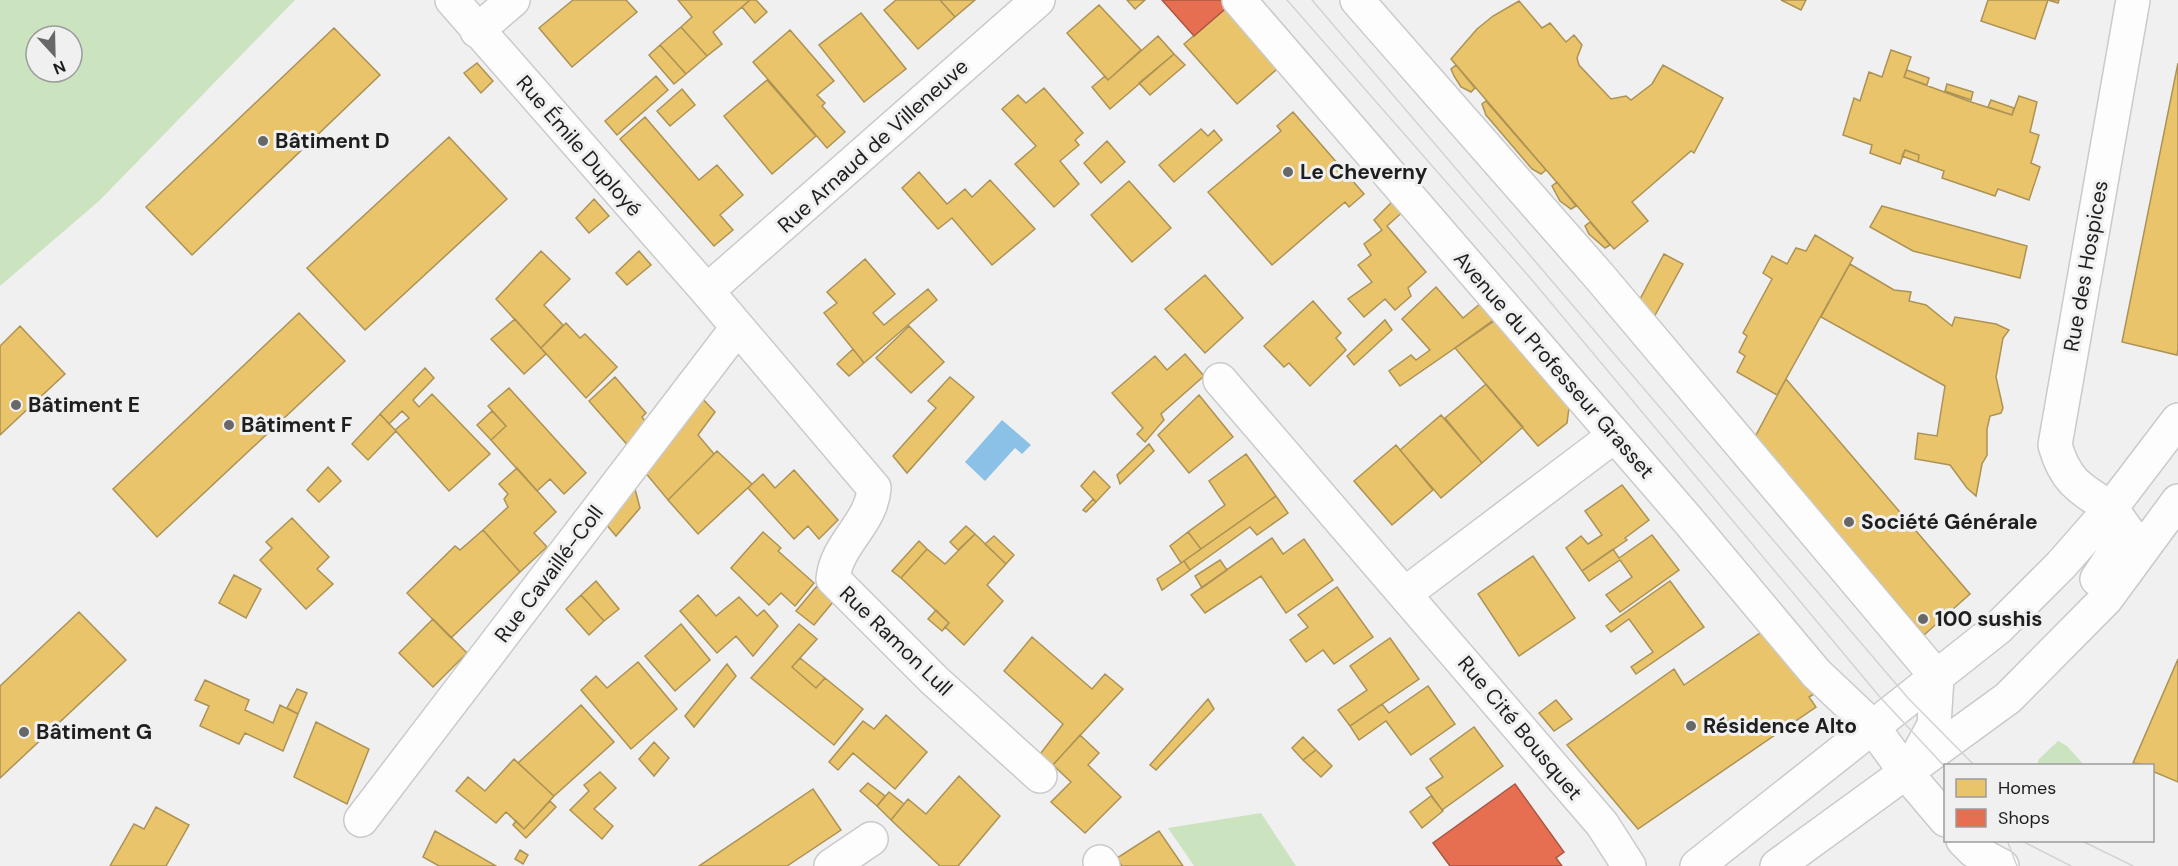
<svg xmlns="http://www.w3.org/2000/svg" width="2178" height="866" viewBox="0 0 2178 866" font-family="'DM Sans',sans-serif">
	<rect width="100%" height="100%" fill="#f0f0f1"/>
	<path fill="#cbe4bf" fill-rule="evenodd" d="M0,0h295l-196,201 -99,85zM36,36h36v36h-36z
		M2058,741l9,5 17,19h-46v-5z
		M1261,813l35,53h-102l-26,-38z"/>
	<path fill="#8bc1e6" d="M1002,420l29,25 -9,9 -7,-6 -30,33 -20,-19z"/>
	<path fill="#e9c46a" stroke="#ac9254" stroke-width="1.5" d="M573,0h53l11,12 -65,55 -33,-39z
		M678,0h72l-37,32 9,12 -15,12 -26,-29 11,-10z
		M750,0h6l11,12 -12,11 -13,-16z
		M896,0h44l15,17 -37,32 -34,-39z
		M940,0h35l-20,17z
		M1127,0h18l-10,9z
		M1781,0h25l-5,10z
		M1988,0h71l-1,3 -10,-3 -13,39 -54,-18z
		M1519,1l23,27 8,-5 16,19 8,-7 8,10 -5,13 2,7 32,34 15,-3 5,4 21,-16 11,-19 60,33 -29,55 -3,-2 -59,51 16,19 -34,28 -163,-190 26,-30 16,-13z
		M1231,4l52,60 -46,40 -53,-60z
		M1099,5l42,45 -33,30 -41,-47z
		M861,13l45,56 -42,33 -45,-57z
		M681,27l26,29 -21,18 -26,-29z
		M334,28l46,47 -188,180 -46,-48z
		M790,30l44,51 -17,14 8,8 -3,3 23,26 -18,16 -74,-86z
		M1158,36l16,18 -64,55 -18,-22 13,-11 3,4z
		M660,45l26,29 -12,10 -25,-29z
		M1891,50l20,7 -7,20 67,25 41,13 7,-19 18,6 -7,30 9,3 -8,28 9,4 -11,33 -31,-11 -3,7 -53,-18 2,-7 -26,-9 1,-7 -14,-5 -5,14 -30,-11 2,-8 -29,-10 11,-37 6,3 9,-29 13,5z
		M1174,54l11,11 -35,30 -11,-12z
		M477,63l16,18 -12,12 -17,-20z
		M2178,63v286l-1,6 -55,-13z
		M1456,65l19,23 -4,4 -10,-5 -7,-11 -3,-7z
		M1907,70l22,8 -2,7 -23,-8z
		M656,76l12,14 -51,45 -12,-14z
		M767,80l49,56 -44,38 -48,-58z
		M1947,84l26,8 -2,8 -26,-9z
		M1044,88l39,45 -8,7 4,5 -19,16 19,23 -25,23 -39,-43 21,-18 -34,-37 16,-14 8,8z
		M682,89l13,16 -25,21 -13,-15z
		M1991,100l23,8 -2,7 -24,-8z
		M1486,101l60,69 -5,4 -9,-5 -46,-54 -4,-11z
		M1293,112l71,82 -15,13 -4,-5 -73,63 -64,-73 73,-61 -4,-5z
		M645,117l54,63 18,-15 26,30 -23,20 13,15 -19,16 -94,-107z
		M1201,129l7,7 6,-6 8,10 -48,42 -15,-17z
		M449,137l58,62 -142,131 -58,-62z
		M1107,141l18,21 -24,21 -17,-20z
		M1905,150l14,5 -1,7 -16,-6z
		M919,172l28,32 18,-15 7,8 18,-17 45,49 -43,36 -40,-47 -14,11 -36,-41z
		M1129,181l42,47 -39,34 -41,-47z
		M1557,182l19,24 -5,3 -11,-8 -8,-15z
		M1397,197l9,12 -19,17 39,46 -18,16 3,8 -16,14 -10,-11 -21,18 -16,-18 24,-17 -14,-17 13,-10 -7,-11 18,-14 -8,-10z
		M594,199l15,17 -20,17 -13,-15z
		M1882,206l145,40 -7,32 -107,-27 -43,-24z
		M1590,222l20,23 -5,3 -16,-14 -4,-8z
		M1815,235l38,23 -76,137 -40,-23 8,-16 -6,-4 8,-16 -4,-3 29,-54 -9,-6 9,-17 15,8 9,-16 10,3z
		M541,251l29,28 -26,26 19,20 -22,23 -45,-49z
		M639,251l12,14 -24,20 -11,-12z
		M1664,254l19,10 -30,55 -15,-16z
		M865,259l30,35 -22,19 11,12 44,-36 9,11 -73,63 -40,-50 13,-10 -10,-11z
		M1850,264l44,26 17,2 -2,9 17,4 26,21 3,-9 41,7 13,6 -6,8 -7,39 7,31 -2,5 -11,3 -3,13v26l-5,9 -6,32 -9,-8 -17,-23 -35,-6 3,-26 19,3 8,-50 -124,-69z
		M1205,275l38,43 -38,35 -40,-44z
		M1436,287l27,31 18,-15 13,18 -94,65 -11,-15 22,-16 5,5 14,-10 -28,-31z
		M1313,301l28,32 -5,5 10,12 -36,36 -21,-23 -5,4 -20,-21z
		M299,313l46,48 -188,176 -44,-48z
		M515,319l31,35 -22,20 -33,-35z
		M1495,319l75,81 -3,23 -29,23 -83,-98z
		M1385,320l7,10 -38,35 -7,-9z
		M566,323l14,15 5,-4 32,33 -31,31 -45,-50z
		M20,326l45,48 -65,61v-89z
		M909,326l35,36 -33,31 -35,-35z
		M853,349l11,14 -15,13 -12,-12z
		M1185,354l19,22 -43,38 3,6 -19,22 -8,-8 6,-6 -31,-35 43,-37 12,14z
		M425,368l9,10 -21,22 6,7 13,-13 58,60 -41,37 -54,-61 14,-12 -7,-7 -13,13 -9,-10z
		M615,377l31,36 -4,4 7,9 -18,23 -42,-48z
		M950,377l24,20 -67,76 -14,-17 43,-48 -8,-7z
		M1786,379l184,215 -46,41 -169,-198z
		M1486,384l37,43 -41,36 -37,-45z
		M509,388l77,85 -22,21 -14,-15 -13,12 -46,-51 15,-14 -18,-20z
		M1199,395l34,42 -44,36 -31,-38z
		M701,397l14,15 -17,23 16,19 -46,46 -24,-29z
		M492,411l14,15 -15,14 -14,-15z
		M380,414l16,17 -28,29 -16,-16z
		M1441,415l41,48 -41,35 -41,-48z
		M1149,444l5,7 -34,33 -3,-9z
		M1396,445l37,45 -41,35 -38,-44z
		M717,451l35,33 -54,50 -30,-34z
		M1246,454l30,42 -75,53 -13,-17 37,-27 -16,-24z
		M328,467l13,14 -22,21 -12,-12z
		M517,468l39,44 -22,21 13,14 -27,25 -37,-42 25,-23 -4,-8 4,-5 -9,-10z
		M794,470l44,50 -19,19 -11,-13 -14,13 -46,-51 15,-14 12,14z
		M1094,471l16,16 -14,15 -15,-16z
		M634,485l6,23 -24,28 -11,-13z
		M1622,485l27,35 -24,18 2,2 -45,31 -16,-23 15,-12 7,8 14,-9 -17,-24z
		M1276,496l12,17 -31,22 -7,-8 -60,43 -6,-9z
		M1093,499l3,3 -10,10 -3,-2z
		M292,518l37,39 -12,12 16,15 -27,25 -46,-49 12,-12 -6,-6z
		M966,526l9,8 -17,16 -8,-8z
		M483,530l37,42 -69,66 -44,-45 48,-47 5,4z
		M763,532l18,16 -3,3 36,32 -19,23 -14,-13 -12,12 -38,-37z
		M1188,532l13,17 -20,14 -11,-17z
		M975,534l31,30 -19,21 16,16 -39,44 -19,-18 4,-4 -48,-45 26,-29 18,15z
		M1652,535l27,35 -59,42 -14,-17 26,-18 -12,-17 -31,21 -7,-10 31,-22 6,9z
		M994,536l20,19 -8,9 -21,-20z
		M1272,538l11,16 21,-15 29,41 -47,33 -25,-37 -56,37 -14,-18z
		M919,541l8,8 -26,29 -9,-7z
		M1533,556l42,62 -56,38 -41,-62z
		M1220,560l7,10 -25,18 -7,-12z
		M1184,561l6,9 -28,20 -5,-11z
		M234,575l27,14 -15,29 -27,-15z
		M596,581l23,28 -15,12 -23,-26z
		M1670,581l34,46 -68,47 -5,-7 22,-15 -24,-33 -18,13 -5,-6z
		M817,586l16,16 -19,23 -18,-14z
		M1337,587l36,50 -39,27 -11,-14 -17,12 -16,-22 18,-13 -10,-12z
		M581,595l23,26 -15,14 -23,-26z
		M698,595l18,21 23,-19 18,19 7,-6 14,16 -25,30 -17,-20 -19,17 -37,-42z
		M936,610l13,13 -7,8 -14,-12z
		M79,612l47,48 -126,118v-92z
		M433,619l34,34 -34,34 -34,-34z
		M681,624l29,36 -35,31 -30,-35z
		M799,624l18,15 -25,28 24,21 9,-10 38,31 -29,36 -83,-67z
		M1766,629l53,62 -10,6 7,10 -178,122 -71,-84 107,-76 10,16z
		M1032,637l60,52 13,-15 18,15 -74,80 -11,-12 25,-33 -59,-53z
		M1390,638l29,41 -69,47 -12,-16 29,-20 -17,-24z
		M800,658l25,20 -9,10 -24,-21z
		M2178,659v123l-26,-11v-5l-19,-3z
		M638,662l39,47 -46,40 -50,-59 15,-14 11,12z
		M727,664l9,12 -42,51 -9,-11z
		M205,680l44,20 -4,10 28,13 7,-18 18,9 -15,37 -38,-18 -6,11 -39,-18 9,-20 -14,-6z
		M1428,686l27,38 -44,31 -25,-34 -27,19 -9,-14 32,-22 7,9z
		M297,689l10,4 -9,21 -11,-6z
		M1208,699l6,10 -58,61 -6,-5z
		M1556,700l16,19 -18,12 -15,-18z
		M581,705l33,37 -60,54 -36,-33z
		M886,715l41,37 -32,37 -42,-36 -15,17 -9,-8 34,-41 11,8z
		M316,722l53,27 -22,55 -53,-27z
		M1474,727l29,39 -61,44 -16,-22 17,-11 -13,-18z
		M1080,735l19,18 -11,12 33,32 -36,36 -34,-31 20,-20 -18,-17z
		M1303,737l13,13 -13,10 -11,-12z
		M654,742l15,16 -15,18 -15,-17z
		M1316,750l16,16 -11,11 -18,-17z
		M514,759l40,37 -30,33 -18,-17 -10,11 -40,-32 12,-14 17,14z
		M600,772l16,16 -22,21 19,17 -11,13 -32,-29 19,-19 -5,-6z
		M959,776l41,40 -42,50h-18l-49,-46 17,-21 18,15z
		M868,783l17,13 -8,10 -17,-15z
		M813,789l28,41 -54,36h-88z
		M889,792l15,12 -13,16 -14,-14z
		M1431,796l12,15 -21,17 -12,-16z
		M550,801l6,6 -30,31 -13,-13 3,-4 8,8z
		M156,807l33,18 -23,41h-56l24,-42 10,5z
		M435,831l61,35h-57l-16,-9z
		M1159,831l24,35h-61l-5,-8z
		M520,850l8,5 -5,9 -8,-5z"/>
	<path fill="#e76f51" stroke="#ab5742" stroke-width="1.5" d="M1162,0h66l3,4 -37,32z
		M1515,784l49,68 -8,6 6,8h-112l-17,-23z"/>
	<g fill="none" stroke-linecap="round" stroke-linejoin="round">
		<defs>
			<path id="street" d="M452,0l255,291 167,197c-2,35 -38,56 -41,91l101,101 106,96
				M1239,0l448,519 129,154 56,53
				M1357,0l242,276 338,401
				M477,31l36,-31
				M707,291l331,-291
				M1220,380l382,444 27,42
				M2111,508c-31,-19 -46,-27 -56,-63l78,-445
				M1406,593l208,-157
				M1907,774l39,46
				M361,820l376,-492
				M1963,840l11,11 28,15
				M1100,862l3,4
				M831,866l40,-27"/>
			<path id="primary" d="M2097,579l31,-47 -17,-24
				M1872,726l35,48
				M1914,762l20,-37 3,-48
				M1697,866l301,-238 63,-63 50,-57 67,-88
				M1777,866l231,-168 98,-99 72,-98"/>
		</defs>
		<use href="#street" stroke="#cacaca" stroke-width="36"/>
		<use href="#primary" stroke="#cacaca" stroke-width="36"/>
		<use href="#street" stroke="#fdfdfd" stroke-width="33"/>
		<use href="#primary" stroke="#fdfdfd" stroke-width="33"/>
		<path stroke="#d3d3d3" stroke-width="1.5" d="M1287,0l245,280 347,416 67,72
			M1312,0l596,698 67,68
			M2007,840l10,26
			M2020,840l51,26
			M2080,840l53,26"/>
	</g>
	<g fill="#686868" stroke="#f0f0f1" stroke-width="2">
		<circle cx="263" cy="141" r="6"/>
		<circle cx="1288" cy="172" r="6"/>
		<circle cx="16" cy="405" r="6"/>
		<circle cx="229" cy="425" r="6"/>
		<circle cx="1849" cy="522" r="6"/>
		<circle cx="1923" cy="619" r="6"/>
		<circle cx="1691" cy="726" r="6"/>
		<circle cx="24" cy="732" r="6"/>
	</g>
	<g text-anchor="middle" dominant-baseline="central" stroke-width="6" stroke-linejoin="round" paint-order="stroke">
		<g font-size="21" font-weight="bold" fill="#1e1e1f" stroke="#f0f0f1" text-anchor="start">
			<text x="275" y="141">Bâtiment D</text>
			<text x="1300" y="172">Le Cheverny</text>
			<text x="28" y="405">Bâtiment E</text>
			<text x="241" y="425">Bâtiment F</text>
			<text x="1861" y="522">Société Générale</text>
			<text x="1935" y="619">100 sushis</text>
			<text x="1703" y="726">Résidence Alto</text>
			<text x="36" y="732">Bâtiment G</text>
		</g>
		<g font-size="21" fill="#1e1e1f" stroke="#f0f0f1">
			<text transform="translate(579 146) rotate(49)">Rue Émile Duployé</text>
			<text transform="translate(873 146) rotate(-42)">Rue Arnaud de Villeneuve</text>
			<text transform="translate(2086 266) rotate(-80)">Rue des Hospices</text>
			<text transform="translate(1554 365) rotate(49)">Avenue du Professeur Grasset</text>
			<text transform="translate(549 574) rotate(-53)">Rue Cavaillé-Coll</text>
			<text transform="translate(896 641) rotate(44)">Rue Ramon Lull</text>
			<text transform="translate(1520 728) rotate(50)">Rue Cité Bousquet</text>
		</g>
	</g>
	<rect x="1944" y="764" width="210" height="78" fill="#f0f0f1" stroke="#9c9c9d" stroke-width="1.5"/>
	<rect x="1956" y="779" width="30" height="18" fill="#e9c46a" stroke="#9c9c9d" stroke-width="1.5"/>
	<text x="1998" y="794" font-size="18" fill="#1e1e1f">Homes</text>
	<rect x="1956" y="809" width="30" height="18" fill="#e76f51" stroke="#9c9c9d" stroke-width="1.5"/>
	<text x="1998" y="824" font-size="18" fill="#1e1e1f">Shops</text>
	<g transform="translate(54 54) rotate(158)"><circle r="28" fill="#f0f0f1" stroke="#9c9c9d" stroke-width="1.5"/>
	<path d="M0-4.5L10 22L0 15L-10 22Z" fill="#686868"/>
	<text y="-9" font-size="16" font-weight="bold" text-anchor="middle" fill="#1e1e1f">N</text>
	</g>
</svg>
